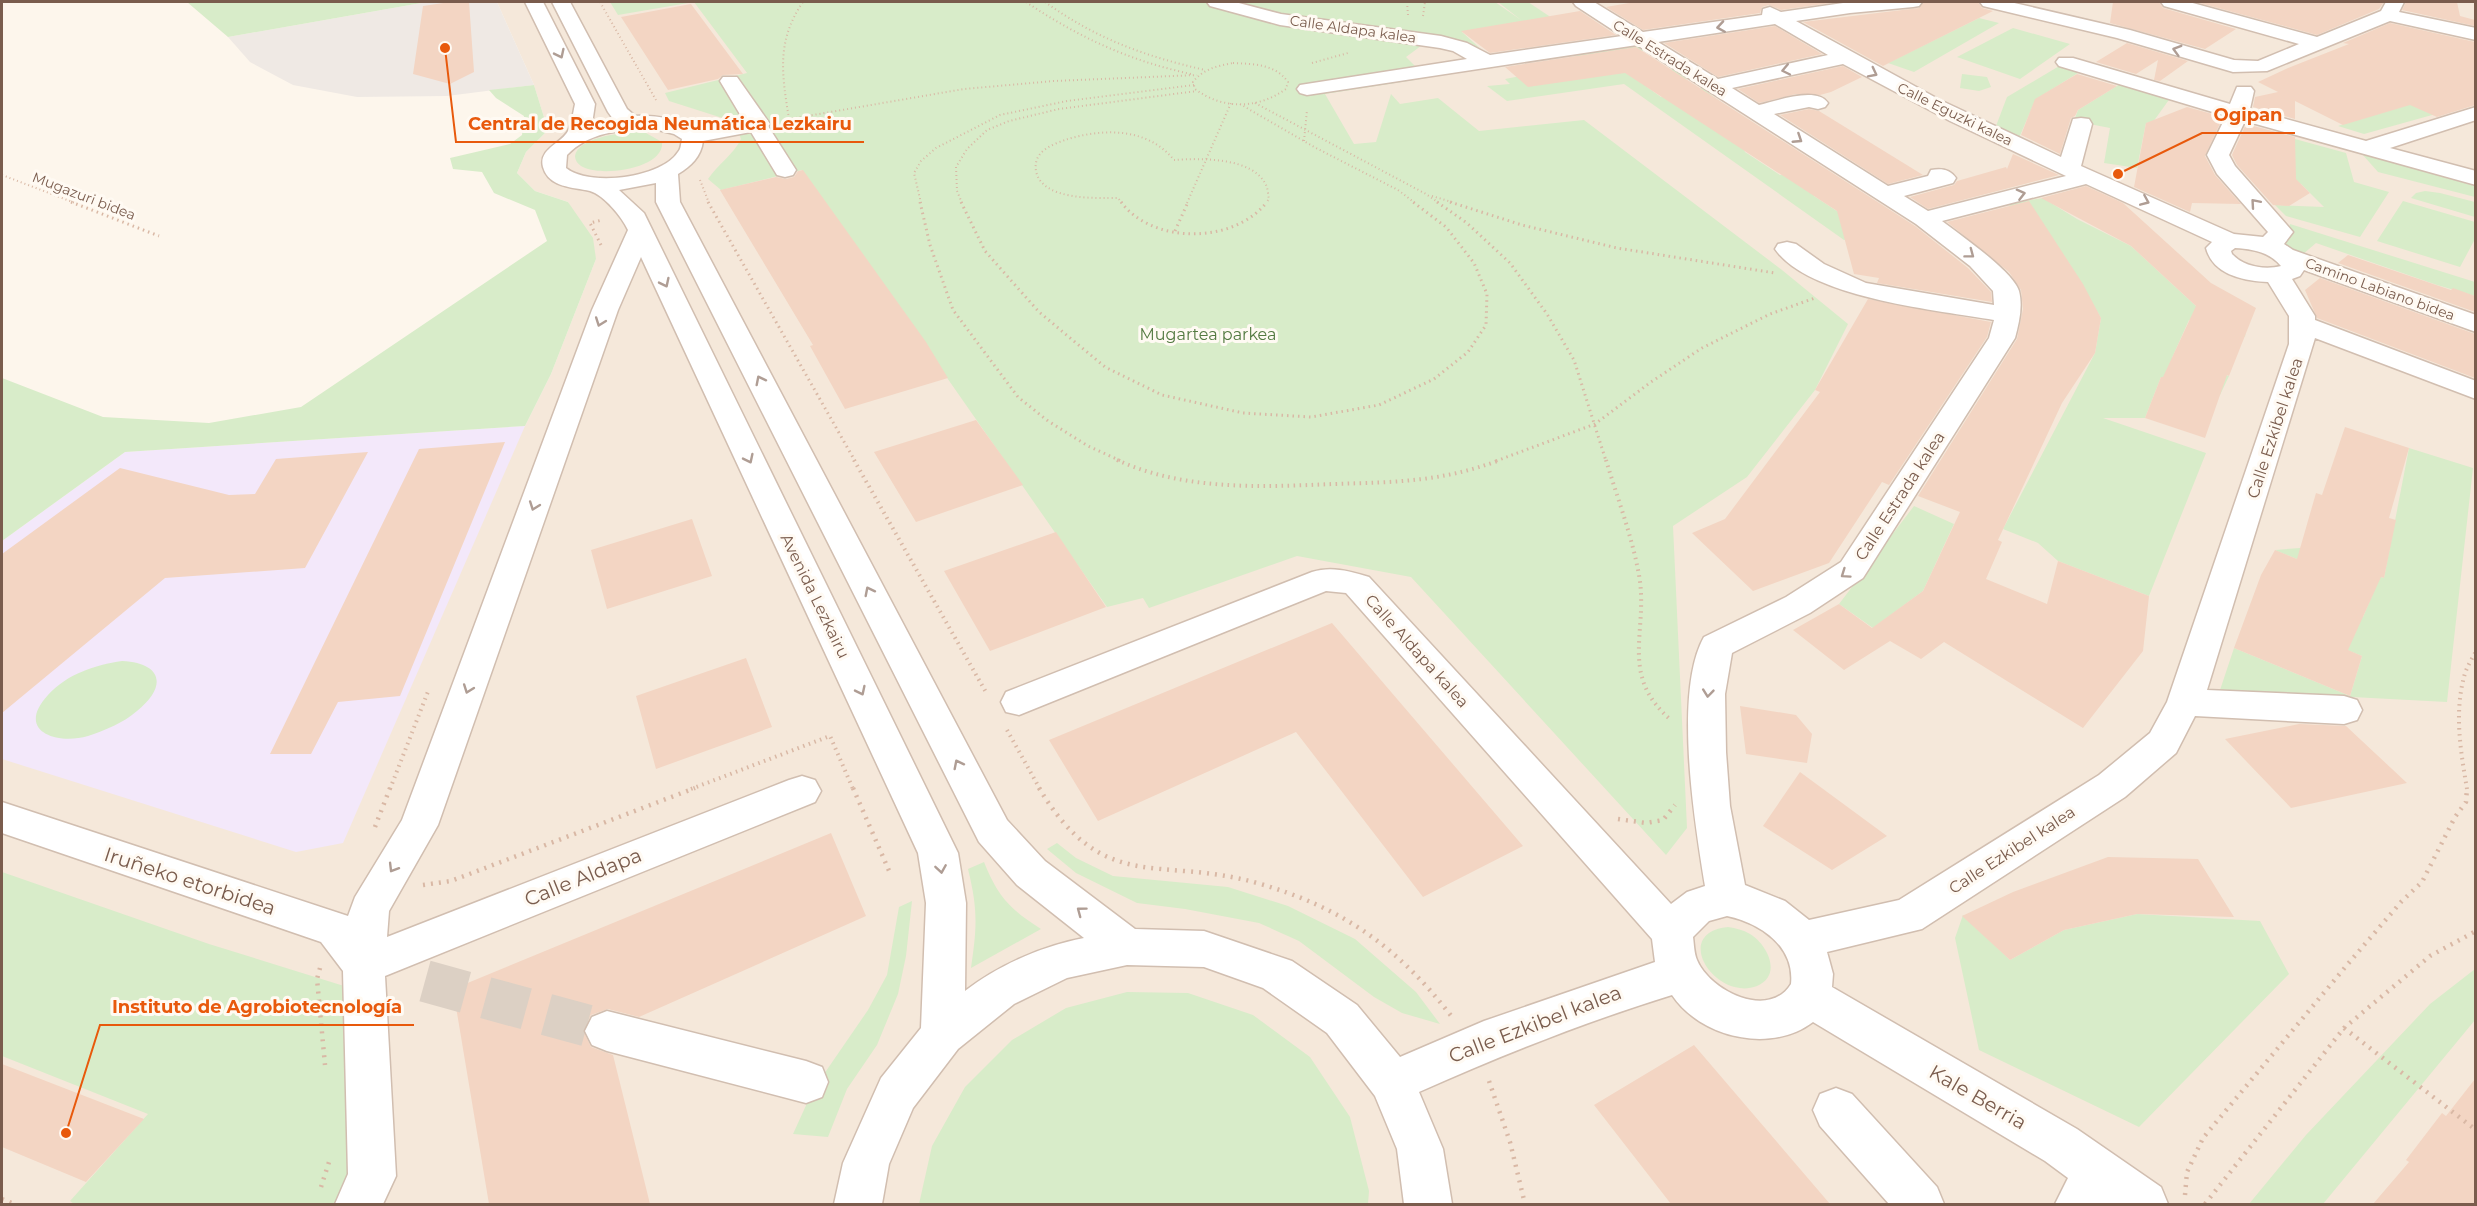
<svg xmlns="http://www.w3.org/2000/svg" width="2477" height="1206" viewBox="0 0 2477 1206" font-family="Montserrat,sans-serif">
	<rect width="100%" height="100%" fill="#fdf6ec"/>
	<path fill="#f5e8da" d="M497,2h1978v1202h-2473v-663l523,-115 26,-52 45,-115 -28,-57 -33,-11 -18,-18 9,-21 22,-22 -14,-45z"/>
	<path fill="#efe9e4" d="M427,2h70l37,83 -87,11 -90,1 -64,-12 -43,-23 -22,-25z"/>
	<path fill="#f3e8fa" d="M525,426l-182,417 -47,9 -294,-93v-218l123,-89z"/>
	<path fill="#d8ecc9" d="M187,2h240l-199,35z
		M610,2h885l26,18 -23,-18h30l30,20 -96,10 22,20 -51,-15 -27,20 21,21 -102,16 29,50 22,-2 15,-48 9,10 38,-6 41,33 105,-11 198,150 66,54 -33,66 -68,87 -74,49 14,302 -21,27 -255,-278 -114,-21 -148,52 -6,-10 -36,9 -305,-437 -81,20 -13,-11c10,-15 25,-24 33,-40l-6,-17 -66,-21 -4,-8 82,-20 -53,-71 -76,13z
		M1979,18l20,5 -85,49 -26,-9z
		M2013,28l57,16 -50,35 -63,-22z
		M1640,45l6,5 -36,6 26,20 38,-7 13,10 -40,8 14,10 41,-9 20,15 23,49 35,23 37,-10 -3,31 38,25 59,4 -67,15 -220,-156 -117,17 -20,-15 23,-2 -5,-5 21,-4 55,-21z
		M2066,62l20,6 -45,28 37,14 47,-29 46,16 -18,25 -7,1 -9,45 -33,-5 6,-35 -36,-7 4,-11 -43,-9 -16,37 -23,-12 11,-29z
		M1962,74l25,3 4,10 -12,4 -19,-3z
		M2475,79v24l-111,31 -26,-8z
		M534,85l14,45 -22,22 -9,21 18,18 33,11 25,36 3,21 -45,115 -26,52 -400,26 -123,89v-163l101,39 106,6 92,-16 246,-166 -12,-31 -41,-17 -12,-21 -29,-3 -3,-11 60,-14 12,-9 2,-19 -28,-18 -7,-8z
		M633,132l13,1 16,9c3,27 -61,35 -79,25 -4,-2 -8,-6 -8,-11 3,-18 44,-23 58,-24z
		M2295,139l51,14 8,29 35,10 -29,45 -74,-21 -11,-11 49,2 -23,-23 -48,-2 42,-34z
		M2362,154l113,32v11l-97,-25z
		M2425,191l15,2 35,9v15l-64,-19 5,-5z
		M2043,198l34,21 54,27 66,61 52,-3 -4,33 -56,-17 -17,38 57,18 -9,19 -59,-18 -16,41h-42l103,35 -57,143 -91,-35 -20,-18 -35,-14 92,-176 6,-35 -32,-55 -43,-30 10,-13 -29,-16z
		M2403,201l72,21v17l-15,28 -83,-26z
		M2290,224l185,58v14l-38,-11 -121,-42 -14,12 -18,-8z
		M2409,448l64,20 -26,234 -227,-12 14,-42 116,48 12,-40 -113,-46 114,7 11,-26 -99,-41 25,-2 84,30z
		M1914,506l40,18 -31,67 -50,37 -34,-24z
		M122,661c40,2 46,25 15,50 -14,12 -31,19 -49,25 -32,9 -73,-5 -40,-41 19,-21 47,-30 74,-34z
		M1057,843l19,15 37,18 115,11 60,19 67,33 61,53 24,32 -38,-11 -28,-16 -75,-56 -40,-18 -74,-14 -48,-6 -61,-30 -29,-24z
		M984,862c14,35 26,47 57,67l-70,39c6,-41 7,-58 -3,-99z
		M2,872l207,72 135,42 10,181 -13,37h-267l-4,-3 78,-87 -146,-58z
		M912,901l-6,55 -8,38 -21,51 -30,44 -19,48 -35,-3 20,-44 55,-80 19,-35 12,-68z
		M2137,914l123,7 29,53 -150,153 -160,-77 -24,-112 8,-23 47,45 54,-30z
		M1728,927c8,1 15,3 22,7 17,10 33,41 7,52 -41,16 -87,-53 -29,-59z
		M2475,969v51l-152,184h-74l57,-69 124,-131z
		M1127,992l61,1 65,22 57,42 40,60 19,74 -1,13h-449l13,-58 33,-59 47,-47 54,-32z"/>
	<path fill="#f3d5c3" d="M450,2h19l5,70 -24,12 -37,-10 10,-68z
		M1635,2h203l-57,8 -12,-5 -7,2 -2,6 -117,17 -37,-23z
		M1924,2h54l4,6 11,3 -110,55 -80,-44 116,-14z
		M2113,2h46l4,6 73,21 -31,20 -95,-26z
		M2196,2h188l-5,7 -62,26z
		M2406,2h51l3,14 15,4v6l-73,-16z
		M691,4l52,70 -20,1 -5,4 -50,11 -47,-73z
		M1580,11l36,24 -126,18 -29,-22z
		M2390,23l85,19v63l-38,12 -27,-12 -67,20 -48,-24v18l-42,-12 2,-10 23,-5 -20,-10 30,-14 61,-24 -6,-1z
		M1775,26l47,28 -104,23 -54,-34z
		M2127,43l61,18 -28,20 -6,-1 4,-20 -22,14 -40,-12z
		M1636,47l279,179 53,42 23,24 1,10 -115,-19 2,-5 -25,-4 -17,-63 -212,-138 -97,14 -23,-20z
		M1843,66l19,11 -31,15 -11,3 -24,-1 -37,9 -21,-14z
		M2077,74l40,12 -39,24 -3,6 -4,2 -11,36 -39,-19 14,-36z
		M2187,107l36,10 -18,39 10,19 26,29 -49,-1 -2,9 -56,-25 12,-64z
		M1809,109l10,2 104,64 -35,9 -108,-69z
		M2246,124l49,13 1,42 14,14 -21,13 -16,-1 -36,-40 -5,-10z
		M2013,154l46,21 -131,34 -18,-12 44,-12 3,-4 49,-14 1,2z
		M803,170l123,172 22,36 -103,31 -35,-63 3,-1 -93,-155 56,-13 10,2 8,-2 4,-6z
		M2086,186l37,17 88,80 45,25 -27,68 -2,-1 -22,63 -60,-20 16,-41h2l33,-71 -65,-60 -90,-48z
		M2029,201l54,83 18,34 -6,35 -33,50 -64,137 4,2 -16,37 61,25 11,-43 91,35 -6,55 -60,77 -139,-86 -23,17 -31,-18 -46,29 -51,-40 46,-26 33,24 51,-37 37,-79 -42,-16 99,-157 6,-30 -2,-19 -12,-18 -62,-50z
		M2348,255l103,35 2,-2 22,8v16l-137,-49z
		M2320,278l155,56v44l-158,-60 -12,-28z
		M1868,299l123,23 -4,15 -98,148 -7,-3 -53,81 -76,28 -61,-58 33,-14 95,-127 -5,-2z
		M976,420l47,65 -107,37 -42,-70z
		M2345,427l64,21 -20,70 7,2 -12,58 -3,-1 -33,73 14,6 -12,40 -116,-48 27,-73 14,-25 22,9 19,-66 6,2z
		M505,442l-105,254 -62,6 -27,52h-41l149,-305z
		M368,452l-63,116 -140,10 -163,135v-159l118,-86 109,27 26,-1 21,-35z
		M692,519l20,57 -105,33 -16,-59z
		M1056,532l50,75 -116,44 -46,-80z
		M1332,623l191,223 -100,51 -127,-165 -198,89 -49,-81z
		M746,658l26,69 -116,42 -20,-73z
		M1740,706l56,9 16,19 -5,29 -61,-9z
		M2299,724l47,2 61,57 -116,25 -66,-69z
		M1800,772l87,64 -55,34 -69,-44z
		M831,833l35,83 -227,101 -31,-8 -17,6 -8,15 8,17 22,8 37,149h-161l-36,-215z
		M2108,857l90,2 36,58 -97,-3 -73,16 -54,30 -48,-44 51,-24z
		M1694,1045l136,159h-159l-77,-99z
		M2,1064l142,55 -58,63 -84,-35z
		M2475,1079v125h-102l36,-42 -3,-2 36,-47 4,3z"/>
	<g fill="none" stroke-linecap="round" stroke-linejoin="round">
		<path stroke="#dcd0c4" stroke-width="42" stroke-dasharray="42 21" stroke-linecap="butt" d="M425,981l182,50"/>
		<defs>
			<path id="minor" d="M525,2h18l52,102 -3,20 21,-5 -5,-7 -56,-110h18l57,107 8,7c20,-1 45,3 62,14l47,-9 -24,-40 3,-4h14l33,47 -2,2 28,44 -3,5 -8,2 -8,-2 -26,-43 -48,9c-2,16 -12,25 -25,33l2,28 327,618 38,41 90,68 69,2 88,30 65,44 43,52 84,-36 171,-59 -3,-23 -306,-346 -20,-2 -307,124 -13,-3 -5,-10 5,-10 306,-120c19,-6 37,-1 57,5l302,327 16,-12 18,-6c-10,-61 -32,-194 -1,-249l82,-40 55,-35 148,-224 5,-18c-57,-10 -185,-22 -219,-71l3,-5 9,-2 9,2 28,20 42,19 128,22 -1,-14 -23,-25 -54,-42 -279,-179 -330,50 -7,-2 -3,-4 3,-4 167,-26 -14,-8 -13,-3 -160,-23 -70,-19 -3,-4h28l46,12 160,22 26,7 23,12 132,-19 -46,-30 -3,-4h21l49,30 119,-17 1,-6 7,-2 11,5 69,-10h72l-3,4 -6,1 -63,6 -54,8 144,79 121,57 12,-38 8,-1 8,1 3,5 -11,42 153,68 29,3 5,-5 -51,-58 -10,-19 19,-39 -167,-50 -3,-4 3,-4h14l157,46 7,-17h14l3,4 -4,18 116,32 110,-34v13l-86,28 86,23v14l-231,-64 -16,34 6,11 58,66 -9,12 9,6 183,65v17l-172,-62 -4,6 -8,3 23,37v4l161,61v18l-161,-61 -108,352 137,6 13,4 5,10 -5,10 -13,4 -149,-8 -19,37 -51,44 -203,132 -95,23 6,22 -1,13 245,142 84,58 7,17h-113l13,-26 -23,-17 -232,-139c-42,32 -112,16 -141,-27 -87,27 -170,60 -253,97l24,57 9,55h-48l-7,-55 -22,-53 -48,-63 -64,-45 -59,-21 -77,-2 -60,13 -53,26 -56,45 -45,59 -24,56 -7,40h-48l9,-41 38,-85 40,-50 5,-125 -8,-50 -277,-596 -23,53 -180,515 -49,86 -2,26 402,-157 13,-4 13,4 6,11 -6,11 -430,174 11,200 -13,28h-48l13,-30 -5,-203 -22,-29 -319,-109v-31l346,114 7,-19 47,-77 190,-510 36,-80c-6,-13 -24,-35 -38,-39 -17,-4 -41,-3 -47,-24 -5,-18 19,-24 25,-36 4,-8 5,-18 7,-27zM1775,24l53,31 -110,24 -60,-37zM1843,64l107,57 116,55 -138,35 -24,-15 49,-13 3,-5c-6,-9 -15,-10 -25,-8l-3,6 -40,10 -114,-72 35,-7 9,2 7,-2 3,-4c-11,-17 -52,-2 -69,2l-27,-17zM650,128l24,6 8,5c-1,5 -1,10 -4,13 -16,26 -89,35 -112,16l1,-13c22,-23 53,-25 83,-27zM656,183v19l323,640 38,43 67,53c-42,8 -85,27 -119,53l1,-88 -8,-50 -314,-640 -25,-23zM2086,184l126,58 -6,6c7,27 38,33 62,34l21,34v28l-122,358 -17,31 -51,42 -200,125 -90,20 -24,-19 -40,-16 -15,-79 -4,-54 -1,-58 7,-41 78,-40 53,-35 152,-240c4,-15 8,-31 4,-47 -6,-20 -59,-56 -77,-70zM2235,248c17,1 35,4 46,18 -16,4 -37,1 -49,-12l-1,-3zM1727,916c33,7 68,30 64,68 -22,36 -81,7 -94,-24 -3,-7 -3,-16 -4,-23l16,-16z
				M1980,2h30l120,28 104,30 24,1 41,-17 -135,-38 -3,-4h28l128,35 64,-26 5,-9h18l-5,10 77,16v12l-86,-19 -123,50 -34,1 -116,-34 -134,-32z
				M607,1011l199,50 16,6 6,15 -6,15 -16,6 -199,-52 -15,-6 -7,-14 7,-14z
				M1836,1088l16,6 85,93 7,17h-55l-69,-78 -7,-16 7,-16z"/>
		</defs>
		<use href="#minor" stroke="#d1beb0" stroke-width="3"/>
		<path stroke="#d9b8a5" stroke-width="2" stroke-dasharray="1 3" stroke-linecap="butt" d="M600,2l56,98
			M1026,2c52,35 104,59 165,72
			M1045,2c52,37 99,54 160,68
			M1407,2l1,13
			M1423,16l2,-14
			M1233,63c21,1 42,1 55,19l-2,7c-28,20 -63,21 -91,0l-2,-7c10,-13 24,-16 40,-19z
			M1312,63l36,-10
			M1255,103l171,91 13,9
			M1240,104l76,44 82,42 17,13
			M789,119c-7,-44 -13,-78 14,-117
			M784,120l180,-31 90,-8 143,-6
			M1304,141l3,-31
			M2,175l73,28
			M700,180l9,23
			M1432,196l23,7
			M921,203l-7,-30 7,-12 15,-13 64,-33 67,-14 127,-16
			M962,203l-5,-12 -1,-24 11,-18 20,-19 22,-9 50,-12 138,-18
			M1122,203l-4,-5c-22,0 -76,3 -82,-27 -1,-6 0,-12 4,-17 7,-8 19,-12 28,-15 37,-11 80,-11 106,21 26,-2 79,-3 92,25 2,4 2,10 3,14l-3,4
			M1187,203l44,-100"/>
		<path stroke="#d9b8a5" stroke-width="3" stroke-dasharray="1.5 4" stroke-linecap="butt" d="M71,202l88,34
			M708,202l147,259
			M920,202l10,43 23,65 65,87 30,24 40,25 33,15
			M961,202l24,49 54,61 66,55 57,28 81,18 68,4 68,-12 55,-26 34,-27 18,-27 1,-31 -13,-31 -28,-36 -33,-25
			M1121,202c32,43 113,42 146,0
			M1437,202l30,21 43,40 37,51 27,46 32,101
			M1450,202l72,23 95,23 158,25
			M1175,231l13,-29
			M601,245l-11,-22 12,-3
			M1496,461l99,-37 56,-42 51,-34 68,-34 45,-16"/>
		<path stroke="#d9b8a5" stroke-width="4" stroke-dasharray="1.5 4.5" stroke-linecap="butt" d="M854,460l133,234
			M1117,460c68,31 144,27 217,24 62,-2 107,-2 166,-24
			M1606,460c11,37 26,76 33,115 10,56 -21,100 32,145
			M1007,730l33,59
			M390,789l39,-100
			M691,789l139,-53 23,53
			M2467,789c-6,-36 -13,-75 -3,-112 2,-9 8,-18 12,-26"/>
		<path stroke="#d9b8a5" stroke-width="4.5" stroke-dasharray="2 6" stroke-linecap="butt" d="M853,788l37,85
			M1039,788c65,108 119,67 218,95 85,24 141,64 195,134
			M1618,819l28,4 17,-3 12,-15
			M375,827l15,-39
			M423,885l28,-4 244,-93
			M320,968l-3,11 8,86
			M2344,1028l132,102
			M1489,1081l21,61 15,62
			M321,1187l8,-25
			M2185,1195l2,-23 16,-34 144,-173 54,-63 21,-20 33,-65 11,-15 1,-14
			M2,1199l12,5
			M2205,1204l139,-176 86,-72 46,-25"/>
		<use href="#minor" fill="#fff" fill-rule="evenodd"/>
	</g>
	<defs><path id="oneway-chevron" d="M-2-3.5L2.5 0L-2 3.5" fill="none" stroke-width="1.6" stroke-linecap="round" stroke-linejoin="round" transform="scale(1.5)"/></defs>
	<g stroke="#af9d94">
		<use href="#oneway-chevron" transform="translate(1721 27) rotate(171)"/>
		<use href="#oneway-chevron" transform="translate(2177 50) rotate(-164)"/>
		<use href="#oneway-chevron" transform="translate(560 54) rotate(64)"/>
		<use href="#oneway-chevron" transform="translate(1786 70) rotate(168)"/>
		<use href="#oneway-chevron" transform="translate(1873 73) rotate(27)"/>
		<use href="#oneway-chevron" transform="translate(1798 139) rotate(33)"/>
		<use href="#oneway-chevron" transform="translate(2021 194) rotate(-14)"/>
		<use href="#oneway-chevron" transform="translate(2145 201) rotate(23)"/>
		<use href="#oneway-chevron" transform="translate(2255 203) rotate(-131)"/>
		<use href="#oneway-chevron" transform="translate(1970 254) rotate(37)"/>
		<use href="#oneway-chevron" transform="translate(665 283) rotate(64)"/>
		<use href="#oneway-chevron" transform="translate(600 322) rotate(110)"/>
		<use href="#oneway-chevron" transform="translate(760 380) rotate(-117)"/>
		<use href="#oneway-chevron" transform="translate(749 459) rotate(64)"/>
		<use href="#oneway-chevron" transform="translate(534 506) rotate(110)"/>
		<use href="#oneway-chevron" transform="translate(1845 574) rotate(145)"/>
		<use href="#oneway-chevron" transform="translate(869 591) rotate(-117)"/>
		<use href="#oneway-chevron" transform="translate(468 689) rotate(110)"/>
		<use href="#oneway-chevron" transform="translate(861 691) rotate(64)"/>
		<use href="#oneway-chevron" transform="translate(1708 693) rotate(96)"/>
		<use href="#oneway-chevron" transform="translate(958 764) rotate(-117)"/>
		<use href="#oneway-chevron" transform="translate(393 868) rotate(121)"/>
		<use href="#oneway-chevron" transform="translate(941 869) rotate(81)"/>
		<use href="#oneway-chevron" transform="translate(1081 911) rotate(-143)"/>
	</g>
	<g text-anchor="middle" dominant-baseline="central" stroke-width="6" stroke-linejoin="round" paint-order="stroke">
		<g font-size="14" fill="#7a5c4d" stroke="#fffaf3">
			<text transform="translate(1353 29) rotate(8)">Calle Aldapa kalea</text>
			<text transform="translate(1670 58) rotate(32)">Calle Estrada kalea</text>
			<text transform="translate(1955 114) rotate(26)">Calle Eguzki kalea</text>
			<text transform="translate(84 196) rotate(21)">Mugazuri bidea</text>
			<text transform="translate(2380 289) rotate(20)">Camino Labiano bidea</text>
		</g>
		<g font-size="16" fill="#537a41" stroke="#fffaf3">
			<text x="1208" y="334">Mugartea parkea</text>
		</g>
		<g font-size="16" fill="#7a5c4d" stroke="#fffaf3">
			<text transform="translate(2275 428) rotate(-72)">Calle Ezkibel kalea</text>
			<text transform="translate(1900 496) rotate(-57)">Calle Estrada kalea</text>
			<text transform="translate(815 596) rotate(64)">Avenida Lezkairu</text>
			<text transform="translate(1417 651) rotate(48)">Calle Aldapa kalea</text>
			<text transform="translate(2012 850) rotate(-33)">Calle Ezkibel kalea</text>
		</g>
		<g font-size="20" fill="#7a5c4d" stroke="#fffaf3">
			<text transform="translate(583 877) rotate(-22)">Calle Aldapa</text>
			<text transform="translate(190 881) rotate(18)">Iruñeko etorbidea</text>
			<text transform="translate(1535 1024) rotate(-21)">Calle Ezkibel kalea</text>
			<text transform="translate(1978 1097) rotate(30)">Kale Berria</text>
		</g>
	</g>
	<path fill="none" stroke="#e8590c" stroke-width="2" d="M2118 174L2202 133H2295M445 48L456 142H864M66 1133L100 1025H414"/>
	<g fill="#e8590c" stroke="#fffaf3" stroke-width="2">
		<circle cx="2118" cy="174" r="6"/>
		<circle cx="445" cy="48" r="6"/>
		<circle cx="66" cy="1133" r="6"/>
	</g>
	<g font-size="18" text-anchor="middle" font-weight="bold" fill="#e8590c" stroke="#fffaf3" stroke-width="6" stroke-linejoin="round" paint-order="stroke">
		<text x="2248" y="121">Ogipan</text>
		<text x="660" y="130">Central de Recogida Neumática Lezkairu</text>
		<text x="257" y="1013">Instituto de Agrobiotecnología</text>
	</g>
	<rect width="2477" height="1206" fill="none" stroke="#7a5c4d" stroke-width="6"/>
</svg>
